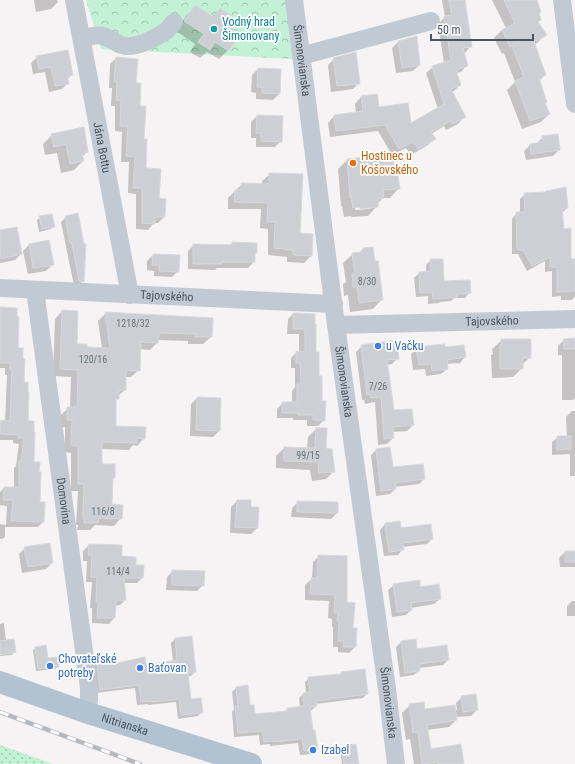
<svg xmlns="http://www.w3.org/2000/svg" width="575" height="764" viewBox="0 0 575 764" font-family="'Roboto Condensed',sans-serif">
	<defs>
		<pattern id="grass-dots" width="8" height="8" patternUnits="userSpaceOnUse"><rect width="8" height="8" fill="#c3f1d5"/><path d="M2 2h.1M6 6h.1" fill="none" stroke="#a0c6b0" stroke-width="1.8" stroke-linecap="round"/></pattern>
		<pattern id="park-crowns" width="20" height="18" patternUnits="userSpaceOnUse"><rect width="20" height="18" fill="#c3f1d5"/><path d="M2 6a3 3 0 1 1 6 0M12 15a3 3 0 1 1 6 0" fill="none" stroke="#a0c6b0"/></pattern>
	</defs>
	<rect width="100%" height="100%" fill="#f5f3f3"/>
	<path fill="url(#grass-dots)" d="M0,745l53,19h-53z"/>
	<path fill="url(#park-crowns)" d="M86,0h200l7,59 -192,-10z"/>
	<path fill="#0003" fill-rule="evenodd" d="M34,0h23l1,2 -7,7 -15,3z
		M442,0h22l7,46 -6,7h-2l4,12 -6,7 -5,1 4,12 -6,6 -2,1 12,25 -6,7 -12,6 -2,-4 -13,8 3,5 -6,6 -17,10 -5,-7 -14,7 2,22 5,11 -9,10h-7l-6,6v2l-9,10 -17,1v-1l-7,1 -2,-11h-1l-3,-37 9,-9 45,-5 -14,-24 -48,6 -2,-14 6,-7 22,-3 -1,-9 6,-7 17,11 32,16 28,-15 -12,-36 7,-6 11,-4 -6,-39 7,-7zM372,206l-2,3 -15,1v-2z
		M492,0h44l2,14 -1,9 8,12 -8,8 -3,2 11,30 -6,6 6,22 4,11 -8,8 -19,7 -15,-39 8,-8 -11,-29 -2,1 -8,-16 8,-8 4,-2z
		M195,6l17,11 8,-8 4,15 4,26 -9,9 -12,-7 -7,6 -10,-6 5,-8 -19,-13 10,-15z
		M398,42l21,23 -6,6 -17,2 -4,-25z
		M37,57l35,17 -5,6 1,3 -6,6 -13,3 -4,-20 -12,2 -2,-11z
		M116,58l19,26 8,56 2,29 13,30 6,18 -6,6h-4l-6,7 -12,-1v-35l-8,-1 1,-31h-8l1,-30 -7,-1v-25h-4l1,-18h-3l1,-24z
		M334,59l25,24 -6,6 -22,3 -3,-27z
		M258,69l22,1 -1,24 -6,6 -17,-1v-6l-5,-1 1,-17z
		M257,116l24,25 -6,6h-19v-9h-5v-16z
		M52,135l35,17 -5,5 1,4 -9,9 -13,3 -4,-20 -12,2 -2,-11z
		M543,137l16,13 -6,6 -27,4 -2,-9 6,-6 7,-2z
		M270,174l29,60 12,22 -7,7 -17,-1v-5l-19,-2v-26l-8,-1 1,-19h-33v-11l14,-14h20v-3z
		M525,194l42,14 -6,6 3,16 11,54v12l-3,4h-11v-4l-9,1v-26l-7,1v-11l-18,10 -9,-17h-6v-35l5,-6h3v-14z
		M40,217l14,9 -3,3 -12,3 -2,-12z
		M66,217l17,28v36l-5,5h-4l-13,-64z
		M0,231l21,23 -6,6 -15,3z
		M232,243l24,10 -2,2v7l-6,6h-31l-2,2 -27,-1v-18l6,-6 35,1z
		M29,245l23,20 -6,6 -18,3 -5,-23z
		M363,249l19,50 -9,10 -23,3 -2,-17 -4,1 -1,-12 3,-2 -3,-19 10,-9h5z
		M153,255l25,16 -6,6 -18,-1v-5l-7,-1v-9z
		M431,260l12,22 27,10 -5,6h-11l-3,3 -11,1 -1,1 -11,1v-8l-12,1 -2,-19 5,-5 7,-1v-7z
		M0,308l17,41 6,34 4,39 12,81 4,19 -5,5h-33v10l-3,2h-2v-15l6,1 1,-19 -7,-1v-13l4,-4h10v-20l2,-2 3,-22 -6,-1v-3h-13v-17l1,-2 4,1 2,-47h-2v-7h-5z
		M62,311l14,34 10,3h16l-4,-27 8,-8 105,24 -8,7h-15v-3l-31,-1v3l-7,7 -10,-1 -1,21 -8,7h-6v13l-7,6v3l-3,3v25l29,11 -7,8 -4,-1 -4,5 -28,-1v16l13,13 -2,1 -1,26 10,13 -7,8 -19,-1 -5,5h-13l1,-5h-2l2,-34h-7v-38l-6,-1v-25h-5l1,-12 7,-7h2l1,-31 -18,-1 2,-57z
		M293,314l21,1 1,38 9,67 -6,6h-11v-6h-14v-2h-16v-9l6,-6h9v-12l3,-4v-19h-4v-10l6,-6h2v-18h-12l1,-15z
		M575,339v59l-2,2h-11v-45h-4v-9l6,-6z
		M502,340l28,17 -8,8v3l-9,9 -21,1 -1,-23 2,-1 -1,-5z
		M362,346l36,12 -6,6 -5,1 6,47 20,13 -6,6 -14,1v6l-6,6 -9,1 -3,-43 -10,2 -1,-4h-2l-6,-48z
		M417,348l27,1 21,8 -5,6 -14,1 1,5 -6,5 -15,2 -1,-7 -12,1 -2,-16z
		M197,398l22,33 -6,6 -23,-1 1,-32z
		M572,411h3v65h-5v-22l-18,1v-13l6,-5h9l-1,-20z
		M316,429l18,42 -8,8 -14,2 -2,-11 -34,-2v-12l8,-8 23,1 1,-12z
		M390,448l2,20 32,11 -5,5 -25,3 1,2 -5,5 -14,2 -5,-41 5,-5z
		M237,501l13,7 7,20 -6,6 -21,-1 1,-26z
		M298,502l39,11 -6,6 -40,-2 1,-9z
		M385,524l15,5 32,10 -5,5 -25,3 1,2 -5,6 -14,1 -4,-26z
		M89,545l32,12 13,9 8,12 -5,5h-13l1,17 -5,5 -5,1 -1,12 -5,6 -17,-1v-15h-2l2,-26h-6l1,-21h-4v-10z
		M25,548l27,15 -6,6 -24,4 -3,-19z
		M565,552h10v15h-15l-1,-9z
		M319,556l27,47 6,26 3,18 -6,6 -11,-1v-5h-5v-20h-1v-8l-4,-1 1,-17 -24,-1v-15l7,-6 1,-17z
		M173,571l30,14 -6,6 -31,-1 1,-13z
		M394,585l26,3 20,11 -6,5 -23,4v2l-5,5 -14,2 -4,-27z
		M572,601h3v15h-8v-10z
		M4,623l2,18 8,11 -2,3 -12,1v-32z
		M175,639l20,33 -4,4h-4l3,24 12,12 -4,4 -20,3 -2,-17 -28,3v-1l-11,1 -2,-17 -39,5 -3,-31 3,-4 17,7 32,1 28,-4 -2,-19z
		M401,642l15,8 32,10 -5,5 -24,3v2l-5,5 -14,2 -4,-30z
		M36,648l11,11 11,8 -3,2 -19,2 -3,-21z
		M365,670l2,24 -4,4 -47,6v2l-4,4h-2l2,21 5,19 -4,4 -13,1 -2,-12 -28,3v-2l-10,1 -1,-10 -25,2 -2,-25 2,-3 -2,-17 4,-4 13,18 5,9 30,-3 4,-3 12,-2 -1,-9 4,-4 3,-1 -1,-11 4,-4 30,-3 2,-2z
		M462,697l15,13 -6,6 -15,1v3l-7,7 -22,3 3,20 33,14h-49l-4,-25 -4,1 -4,-27 8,-8 14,5h33l-1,-7z
		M342,747l16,17h-16l-2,-14z"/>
	<path fill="#cdcfd5" stroke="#d7d9de" d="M449,0h16l7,47 -9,1 5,18 -12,4 5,15 -10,4 15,28 -14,7 -2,-3 -19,11 5,7 -18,10 -5,-7 -14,7 -14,-24 -49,6 -2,-16 29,-4 -2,-15 16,-2 2,13 29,-4 3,20 33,-19 -12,-38 19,-6 -7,-44 8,-1z
		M504,0h33l4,12 -2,1 2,7 -3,2 9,13 -13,7 12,33 -7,3 8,24 -2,1 5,11 -20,7 -15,-40 9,-4 -12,-31 -2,1 -8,-17 13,-7z
		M195,5l19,12 6,-9 11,8 -6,8 15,10 -11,17 -14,-9 -5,8 -12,-8 6,-8 -20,-13z
		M417,36l3,29 -18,3 -4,-27z
		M68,50l5,25 -6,1 2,8 -14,2 -4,-19 -12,2 -3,-13z
		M356,52l4,32 -23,2 -4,-28z
		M116,57l22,2 -2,24h5l-1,23h6l-2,33h3l-1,29 15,1 -2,29 7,1 -1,18h-10v7l-13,-1v-35h-9l2,-31 -9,-1 2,-30h-8l1,-25 -5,-1 1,-18h-3z
		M258,68l23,1 -1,25 -18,-1v-6h-5z
		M257,115l26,1 -1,26 -21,-1v-8h-5z
		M84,127l4,25 -6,2 2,7 -14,3 -4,-20 -12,3 -3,-13z
		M558,134l2,16 -29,4 -1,-10 13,-2 -1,-6z
		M393,154l2,22h3l2,13 -17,1 1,8 -6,1v8l-18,2v-2l-7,1 -2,-11 -1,1 -3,-39z
		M269,173l34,1 -3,59 13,1 -1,22 -19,-1v-5l-19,-2 1,-26h-8l1,-19 -34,-1 1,-12h6v-7l28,1z
		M566,187l2,21 -6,1 2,20 7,-1v31h4v32l-18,1v-25h-7v-10l-18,9 -9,-16h-6l-1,-38h9l-1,-19 22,-1v-1z
		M78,213l6,31h2l-2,38 -5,-1 -7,-38h-2l-5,-27z
		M52,214l3,13 -13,2 -3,-13z
		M17,227l5,27 -21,5 -1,-7v-22z
		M49,240l5,25 -21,3 -4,-24z
		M232,242l25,1v10h-2v9h-33v2h-29v-20l39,1z
		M373,247l2,14h3l5,39 -24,3 -2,-16h-4l-1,-13h3l-3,-21 11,-1v-4z
		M153,254l27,1 -1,17 -20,-1v-6h-7z
		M430,259h13l1,22 26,-1 1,13 -14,1v3l-24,2 -1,-7 -12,1 -1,-21 12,-1z
		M0,307l17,1v8l2,1 -1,31h5v11h2l-1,23h4v11l1,-1 -1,29h6v11h1l-1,30h6l-1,10h2l-1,30h5l-1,20 -33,-1 2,-21h-10l1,-13h15v-26h2l3,-23h-6v-3l-18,-1 1,-14 9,1 2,-51h-2v-7h-10z
		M62,310l16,1 -1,33h10v3l23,1 -5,-36 108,6 -1,19h-17v-3l-36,-1 -1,10 -17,-1 -1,29 -14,-1v20h-7v9h-3v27l30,1 -1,12 -8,-1v5l-35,-1v22h13v14h-2l-1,26 11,1 -1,14 -23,-1 -1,5h-14v-5l-1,-1 1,-33h-6v-38l-7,-1 1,-25h-5v-13h10l1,-37 -18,-1z
		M293,313l22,1v10h1v28h3v24h3v25h4l-1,20 -12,-1v-5h-15v-2h-16v-11h15v-18h4l-1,-21h-4v-12l9,1v-23h-12z
		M575,338v11h-11l-1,-10z
		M501,339h30v19h-8v11h-23v-24h1z
		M397,340l2,19 -12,1 7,50 18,-1 2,16 -21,2 1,11 -10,1 -3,-42 -11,1v-4l-3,1 -6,-50z
		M445,344v3l19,-2 2,12 -19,3 1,9 -16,2 -1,-7 -12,1 -3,-18z
		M197,397l24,1 -1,33 -24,-1z
		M316,428h11l-1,20 6,1 3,23 -16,1 -1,-11 -34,-1v-14l31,1z
		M557,436h14v13l-14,1z
		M390,447l3,20 30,-3 2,15 -30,4 1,6 -15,2 -5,-42z
		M237,500h14v7h8l-1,21 -23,-1z
		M297,501l41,1v11l-41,-1z
		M400,521l1,7 30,-4 2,15 -30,4 1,7 -15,2 -4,-29z
		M50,543l3,20 -25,4 -4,-20z
		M89,544l33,1v11l14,1v8h8l-1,13h-19l2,22 -10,1 -1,17h-18l1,-15 -2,-1 1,-25h-6l1,-21 -4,-1z
		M565,551h10v11h-10z
		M318,555l29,1v46l8,1 -2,25h4l-1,19h-13l1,-6h-6l1,-20h-2l1,-8h-4l1,-18 -25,-1 1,-16h6z
		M172,570l33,1 -1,15 -32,-1z
		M420,580v7l19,-3 2,15 -30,4 1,7 -15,2 -4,-28z
		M192,636l4,36 -8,1 3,26 10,-1 2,15 -22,2 -2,-16 -27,3 -1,-1 -10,1 -2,-17 -39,5 -4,-33h15l2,7 32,-7 1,8 31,-5 -2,-22z
		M14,639l2,13 -16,3v-14z
		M416,639l1,10 30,-4 2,15 -30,4 1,7 -15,2 -4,-32z
		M46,645l2,13 10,-1 1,10 -21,2 -3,-22z
		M365,669l3,25 -51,7v5l-7,1 3,23h2l3,20 -14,1 -2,-12 -28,3v-1l-10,1 -2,-11 -24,2 -3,-27h3l-2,-19 12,-2 2,20h4l1,9 33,-3 -1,-3 17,-2 -1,-13 7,-1 -2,-15 33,-3v-2z
		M476,694l2,16 -15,2 -2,-16z
		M424,702l1,7 30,-4 2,15 -30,5 4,24 30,-5 3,20h-26v-2l-16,2 -4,-32 -5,1 -4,-29z
		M356,744l3,20h-15l-2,-18z"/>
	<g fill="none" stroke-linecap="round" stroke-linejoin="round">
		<g stroke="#c1cad2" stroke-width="18">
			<path id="s1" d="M74,0l56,295"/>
			<path id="s2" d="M294,0l42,325 51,364 9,75"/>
			<path d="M562,0l13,104"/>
			<path d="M82,38c6,-1 15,-4 21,-2 8,2 14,9 23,10 12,1 30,-8 40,-15 3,-2 5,-6 8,-9"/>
			<path d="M301,56l130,-35"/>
			<path id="s3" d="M0,288l334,16"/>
			<path id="s4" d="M35,290l54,398v12l-4,12"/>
			<path id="s5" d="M336,325l239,-6"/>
		</g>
		<path stroke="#b3c2d1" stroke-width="22" id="s6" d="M0,682l85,30 166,52"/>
		<defs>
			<path id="rail" d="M0,712l140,52"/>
		</defs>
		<use href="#rail" stroke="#b5b8bd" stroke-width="4.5"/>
		<use href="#rail" stroke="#fff" stroke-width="3" stroke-dasharray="9" stroke-linecap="butt"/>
	</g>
	<circle fill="#0f9aa8" stroke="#fff" stroke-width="1.5" cx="214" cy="29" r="4"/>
	<circle fill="#e8710a" stroke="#fff" stroke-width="1.5" cx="353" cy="163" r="4"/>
	<g fill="#3f7fe0" stroke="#fff" stroke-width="1.5">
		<circle cx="378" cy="346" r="4"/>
		<circle cx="50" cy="666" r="4"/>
		<circle cx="140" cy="668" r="4"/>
		<circle cx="313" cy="750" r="4"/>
	</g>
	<g text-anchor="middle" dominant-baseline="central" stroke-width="3.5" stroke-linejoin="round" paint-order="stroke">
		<g font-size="10" fill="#6b747e">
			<text x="367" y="281">8/30</text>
			<text x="133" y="323">1218/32</text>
			<text x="93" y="359">120/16</text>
			<text x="378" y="386">7/26</text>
			<text x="308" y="455">99/15</text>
			<text x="103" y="511">116/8</text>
			<text x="118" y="571">114/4</text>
		</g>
		<g font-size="12" fill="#0d838f" stroke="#fff" text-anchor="start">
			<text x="222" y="22">Vodný hrad<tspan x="222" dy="14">Šimonovany</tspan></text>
		</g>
		<g font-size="12" fill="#4a5661" stroke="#fff">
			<text stroke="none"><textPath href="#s2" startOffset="61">Šimonovianska</textPath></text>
			<text stroke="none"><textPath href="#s1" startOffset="150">Jána Bottu</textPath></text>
			<text stroke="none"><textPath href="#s3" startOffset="167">Tajovského</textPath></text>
			<text stroke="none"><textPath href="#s5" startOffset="156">Tajovského</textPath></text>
			<text stroke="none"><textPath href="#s2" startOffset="385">Šimonovianska</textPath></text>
			<text stroke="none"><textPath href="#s4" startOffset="213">Domovina</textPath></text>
			<text stroke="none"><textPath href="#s2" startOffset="709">Šimonovianska</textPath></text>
			<text stroke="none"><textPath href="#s6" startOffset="132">Nitrianska</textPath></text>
		</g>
		<g font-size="12" fill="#c56008" stroke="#fff" text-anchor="start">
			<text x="361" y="156">Hostinec u<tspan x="361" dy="14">Košovského</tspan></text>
		</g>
		<g font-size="12" fill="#366cbe" stroke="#fff" text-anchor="start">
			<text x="386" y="346">u Vačku</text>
			<text x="58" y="659">Chovateľské<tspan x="58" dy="14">potreby</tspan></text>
			<text x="148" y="668">Baťovan</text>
			<text x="321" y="750">Izabel</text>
		</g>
	</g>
	<path d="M431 34v6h102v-6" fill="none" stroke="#4a5661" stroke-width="2"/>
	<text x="437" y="34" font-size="12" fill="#4a5661" stroke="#ffffff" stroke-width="3" paint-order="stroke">50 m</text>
</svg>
